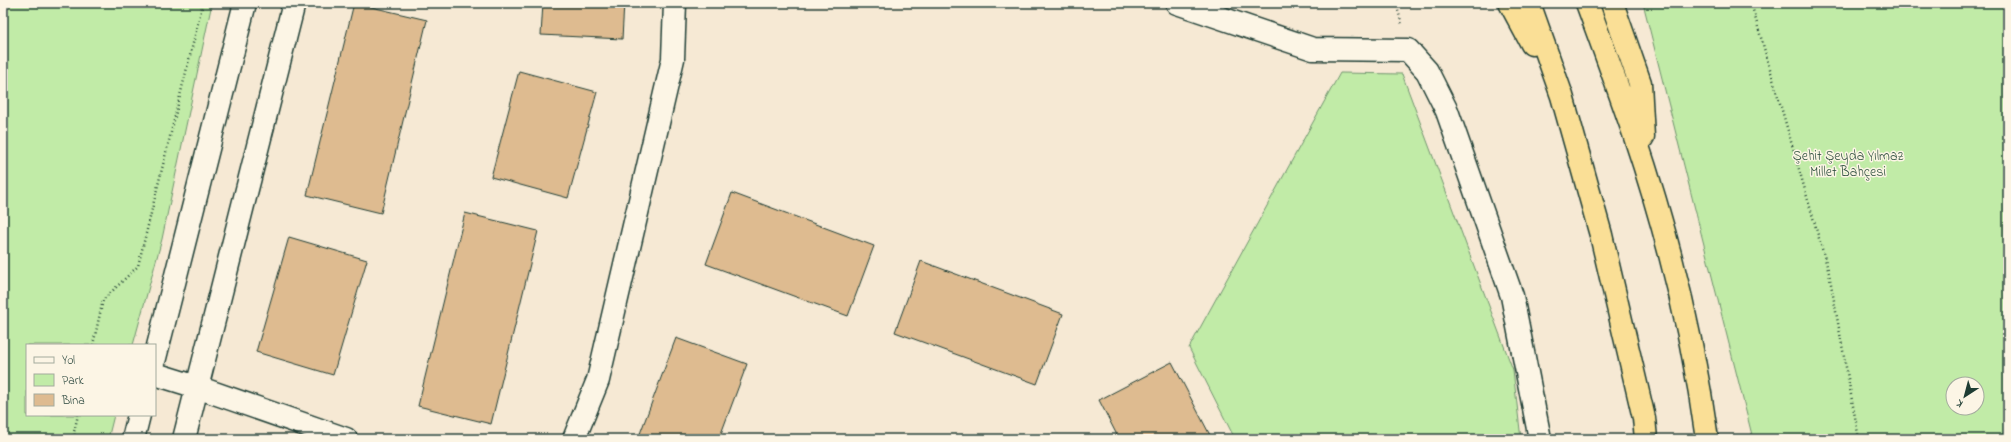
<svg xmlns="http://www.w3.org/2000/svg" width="2011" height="442" viewBox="0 0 2011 442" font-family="'Indie Flower',sans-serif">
	<rect width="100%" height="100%" fill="#f6e9d4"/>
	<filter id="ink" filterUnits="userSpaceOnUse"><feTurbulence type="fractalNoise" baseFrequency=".025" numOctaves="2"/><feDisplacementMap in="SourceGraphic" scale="8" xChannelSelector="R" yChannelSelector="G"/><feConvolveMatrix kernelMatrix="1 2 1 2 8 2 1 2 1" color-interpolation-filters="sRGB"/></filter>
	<g filter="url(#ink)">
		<path fill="#c1eba7" stroke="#70946e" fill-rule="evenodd" d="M3,3h209l-50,236 -29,106h-106v70h87l-6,24h-105z
			M1643,3h365v436h-255zM1953,384h24v24h-24z
			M1340,73l62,1 111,296 8,69h-286l-46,-91z"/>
		<path fill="#debb90" stroke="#1f3d34" d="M354,3l73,17 -46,193 -74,-18z
			M543,3h81l-2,36 -81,-4z
			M519,71l78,21 -29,106 -77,-21z
			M732,193l142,53 -26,70 -142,-52z
			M465,213l73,18 -47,193 -73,-18z
			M289,237l78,23 -34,115 -77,-23z
			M921,261l142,53 -26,70 -142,-52z
			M676,338l71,26 -28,75h-81z
			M1172,362l40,77h-93l-20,-39z"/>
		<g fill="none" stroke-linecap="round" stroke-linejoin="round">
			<defs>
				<path id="minor" d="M1177,3l136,46 95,1 19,21 20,40 65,185 28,143
					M155,358l90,-355
					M155,374l42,13 149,52
					M133,439l6,-24
					M184,439l110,-436
					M574,439l24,-59 75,-321 2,-56"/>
				<path id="motorway" d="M1510,3l22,41
					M1529,3l33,93 39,139 43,183 2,21
					M1587,3c16,44 32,87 47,131 33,98 59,202 73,305
					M1612,3l28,80 3,54"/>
			</defs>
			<use href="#minor" stroke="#1f3d34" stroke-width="25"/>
			<use href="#motorway" stroke="#1f3d34" stroke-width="25"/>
			<path stroke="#1f3d34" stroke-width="2.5" stroke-dasharray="1 3" stroke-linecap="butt" d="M1396,3l6,22
				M1751,3l78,270 30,166
				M93,345l10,-45 35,-34 65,-263
				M75,439l-1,-7 4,-17"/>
			<use href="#minor" stroke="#fcf5e5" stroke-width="22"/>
			<use href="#motorway" stroke="#fadf96" stroke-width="22"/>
		</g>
	</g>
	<g text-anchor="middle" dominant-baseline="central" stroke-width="3" stroke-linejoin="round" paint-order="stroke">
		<g font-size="14" fill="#375745" stroke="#fcf5e5">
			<text x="1848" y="156">Şehit Şeyda Yılmaz<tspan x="1848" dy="16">Millet Bahçesi</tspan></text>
		</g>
	</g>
	<rect width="2011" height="442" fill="none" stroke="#fcf5e5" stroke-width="16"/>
	<rect x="8" y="8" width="1995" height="426" fill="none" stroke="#1f3d34" stroke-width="1.5" filter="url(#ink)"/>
	<rect x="26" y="344" width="130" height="72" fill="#fcf5e5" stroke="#a4ab9e"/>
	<rect x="34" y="357" width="20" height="6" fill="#fcf5e5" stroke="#a4ab9e"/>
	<text x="62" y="364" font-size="12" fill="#1f3d34">Yol</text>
	<rect x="34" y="374" width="20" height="12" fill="#c1eba7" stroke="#a4ab9e"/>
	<text x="62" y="384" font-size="12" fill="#1f3d34">Park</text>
	<rect x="34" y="394" width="20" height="12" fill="#debb90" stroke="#a4ab9e"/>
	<text x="62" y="404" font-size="12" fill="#1f3d34">Bina</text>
	<g transform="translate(1965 396) rotate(216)"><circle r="19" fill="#fcf5e5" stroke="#a4ab9e"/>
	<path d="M0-3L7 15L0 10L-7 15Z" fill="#1f3d34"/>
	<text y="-6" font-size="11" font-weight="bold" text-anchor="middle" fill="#1f3d34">K</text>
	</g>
</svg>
